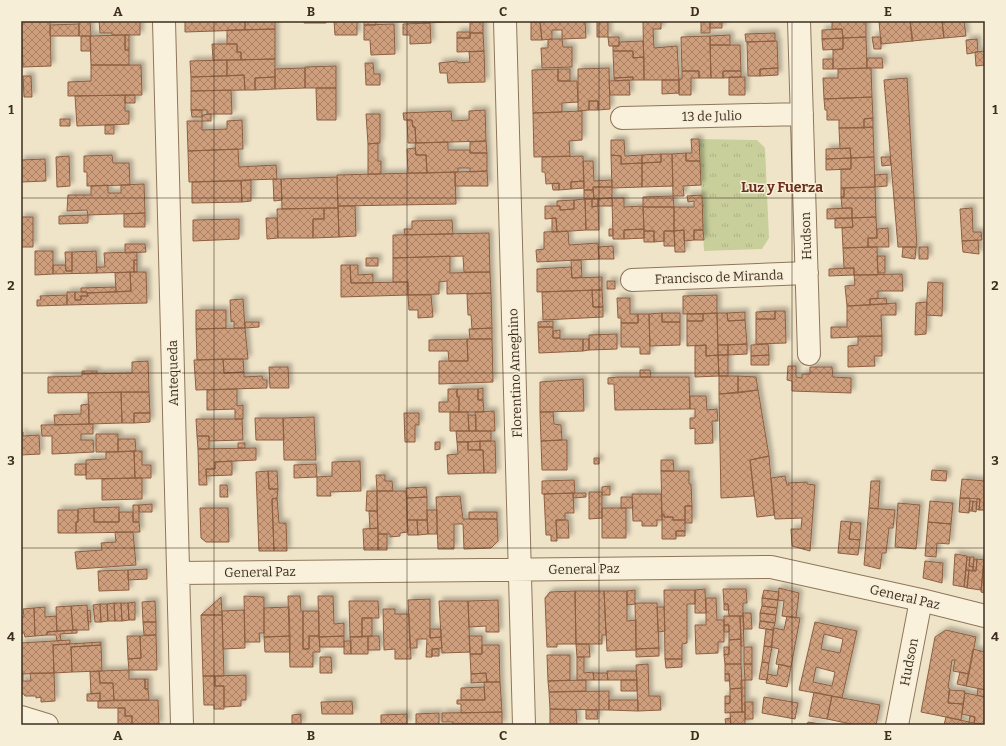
<svg xmlns="http://www.w3.org/2000/svg" width="1006" height="746" viewBox="0 0 1006 746" font-family="Bitter,serif">
	<defs>
		<pattern id="park-tufts" width="24" height="20" patternUnits="userSpaceOnUse"><rect width="24" height="20" fill="#c9cf9b"/><path d="M3 7l-1-3M5 7V3M7 7l1-3M15 17l-1-3M17 17v-4M19 17l1-3" fill="none" stroke="#aeb285"/></pattern>
		<pattern id="building-cross-hatch" width="8" height="8" patternUnits="userSpaceOnUse"><rect width="8" height="8" fill="#cf9f7d"/><path d="M0 0l8 8M0 8l8-8" fill="none" stroke="#a98266"/></pattern>
		<filter id="shadow"><feDropShadow dx="3.5" dy="-3.5" stdDeviation="2" flood-color="#0004"/></filter>
	</defs>
	<rect width="100%" height="100%" fill="#f0e4c8"/>
	<path fill="url(#park-tufts)" d="M699,139l58,1 8,8 4,90 -7,11 -58,2z"/>
	<path fill="url(#building-cross-hatch)" stroke="#8d5f41" fill-rule="evenodd" filter="url(#shadow)" d="M21,21h29l1,45 -28,1z
		M79,21h11l1,15h-12z
		M99,21h41v14h-28v-2h-12z
		M185,21h60v9l-60,2z
		M245,21h30v8l-30,1z
		M304,21h22v2h-22z
		M334,21h23v14h-22z
		M364,21h12v4h-12z
		M423,21h30v1l-30,1z
		M453,21h30v1h-30z
		M551,21h34l1,17 -24,1v-9h-10v9l-10,1 -2,-18z
		M597,21h11v16h-11z
		M661,21v8h-8l1,19 23,-2 2,34h-35l-1,-58z
		M701,21h9v12h-9z
		M710,21h12v7h-12z
		M832,21h34v16l-23,1 -1,-9h-10z
		M879,21h31l3,20 -32,3z
		M910,21h32l2,17 -32,3z
		M942,21h22l2,15 -22,2z
		M470,22h13v11h-13z
		M531,22h9l2,18h-11z
		M430,23l1,20 -21,1v-9h-7v-11z
		M79,24v12h-29v-11z
		M394,24l1,30 -24,1 -1,-15h-6v-15z
		M275,29v30l-34,1v-8h-4v-8h-10v-14z
		M842,29l1,9 -21,1v-9z
		M457,32h13v6h-13z
		M470,33h13l1,18 -27,1v-14h13z
		M775,33v8l-29,1 -1,-8z
		M125,35v15h4v15h-38l-1,-29z
		M125,35h4v15h-4z
		M730,35v10h-20v-9z
		M81,36h9l1,15h-10z
		M710,36l1,42h-12v-7h-17l-1,-34z
		M608,37h11v9h-10z
		M866,37l1,31 -34,1v-19l10,-1v-11z
		M872,37h9v12h-7z
		M843,38v11l-20,1 -1,-11z
		M552,39h10l1,8h9v20l-30,1 -1,-20h7v-8z
		M977,39l1,13 -11,2 -1,-14z
		M643,41l1,16 -11,1v-7h-20v-5h6v-4z
		M777,41l1,27 -18,1v7h-12l-1,-34z
		M212,44h25v8h4v8h-28z
		M710,45h30l1,26h-18v7h-12z
		M484,51l1,31 -37,1 -1,-10h-7l-1,-10 18,-2 1,2 12,-1 -1,-10z
		M613,51h20v7l11,-1v23h-11v-3l-19,1z
		M985,51v14l-9,1 -1,-14z
		M867,58h15l1,10h-16z
		M275,59v18l-20,1v12h-10l-1,-15 -17,1v-16z
		M823,59h10v10h-10z
		M227,60v16l-36,1 -1,-16z
		M365,63h8l1,11h6v11h-14z
		M91,65h50l1,30 -74,1v-14l23,-1z
		M336,66v22h-31v-21z
		M305,68v20l-30,1v-20z
		M609,68l1,41 -12,1v-9h-9v9l-11,1v-42z
		M778,68v7l-18,1v-7z
		M871,68l1,29 -48,2 -1,-21h15v-9z
		M558,69h12v12h-12z
		M558,69v12h19l1,21 -16,1v9l-29,1 -1,-43z
		M682,71h17v7h-8v17h-12v-16h3z
		M723,71h18v6l-18,1z
		M244,75l1,15 -54,1v-14z
		M23,76h8l1,21h-8z
		M275,77v12l-20,1v-12z
		M633,77v3l-18,1 -1,-3z
		M729,77h16v18h-16z
		M907,78l10,169h-19l-14,-167z
		M629,80l1,15h-20l-1,-14z
		M662,80h17v13l-17,1z
		M316,88h20v32h-19z
		M231,90l1,24h-25v-4h-16v-19z
		M125,95h10v8h-10z
		M125,95v16h4v13l-52,2 -2,-30z
		M872,97l1,21 -9,1v9h-25v-8h-12v-10h-2l-1,-11z
		M589,101h9v9h-9z
		M191,110h11v7h-10z
		M485,110l1,31 -70,2 -1,-16h-2l-1,-7h-8l-1,-7 48,-2 1,10 17,-1v-9z
		M582,111v29l-13,1 1,15 -36,1 -1,-44z
		M211,114v7h-9v-6z
		M366,114h14v29l-12,1z
		M873,118v9l-9,1v-9z
		M60,119h10v7h-10z
		M242,120l1,29 -55,2 -1,-30h15v9l25,-1v-8z
		M407,120h5l1,7h2l1,16h-8z
		M105,125h9v9h-9z
		M873,127l1,30 -23,1 -1,-10 -10,1 -1,-21z
		M691,139h8l1,22h-14v-8h6z
		M611,140h13l1,16 17,-1v8l-21,1v-8l-10,-1z
		M486,141l1,12h-17v-11z
		M448,142v8h22v3h17v18l-17,1v-4h-12v4l-31,1 -1,-18h-10l-1,-12z
		M378,143v18h3v13h-13v-30z
		M415,148l1,7h10l1,18h-19l-1,-24z
		M850,148l1,10 -25,1v-10z
		M238,149l1,18 37,-2 1,14 -88,3 -1,-31z
		M686,153v8h14l1,24 -18,1 1,10h-11l-1,-42z
		M661,154v8l-19,1v-8z
		M661,154h11l1,32 -31,1v-24l19,-1z
		M112,155l1,8h16l1,22 -43,1v-14h-3v-16z
		M611,155l10,1v8l21,-1v24l-30,1z
		M69,156l1,30 -13,1 -1,-30z
		M583,156l1,25 -13,1v7l-12,1v-7l-13,1 -1,-12h-3v-15z
		M874,157l1,30 -34,1v-19h10v-11z
		M881,157h9l1,8 -9,1z
		M851,158v11l-25,1v-11z
		M45,159l1,22 -25,1v-22z
		M583,161h10l1,20 18,-1v7h-19v3h-9z
		M487,171l1,15h-33v-14z
		M455,172l1,32 -118,2 -1,-31z
		M887,174v12l-12,1v-12z
		M337,177l1,31 -56,1 -1,-30z
		M273,179h8l1,21 -8,1z
		M251,180v21l-9,1 -1,-21z
		M241,181l1,21 -50,1v-21z
		M584,181v7l-13,1v-7z
		M559,183v7h-6l-1,-6z
		M144,184l1,29 -57,2 -1,-5 -20,1 1,-16h23v-9l17,-1v8h13v-8z
		M593,187h19v11l-18,1z
		M875,187l1,30 -24,1v-10h-10l-1,-11h3v-9z
		M841,188h3v9h-3z
		M584,190h9l1,9h-10z
		M702,195l1,35h-9v10l-10,1v-11l-10,1v-24h20v-6l-6,1 -1,-6z
		M673,196l1,11h-31v-10z
		M612,198l1,8h-15v-7z
		M612,198h12v9l19,-1 1,23 -20,1v9h-11z
		M585,199l1,31 -29,2 -1,-14 -11,1v-13h15v4l14,-1v-9z
		M585,199h7v8l6,-1 1,24h-13z
		M592,199h6v7l-6,1z
		M574,200v9l-14,1v-4h-3v-5z
		M338,206h17l1,30 -17,1z
		M643,207h31v24h-10v10l-10,1v-11h-10z
		M324,208v11h-11v19h-35l-1,-29z
		M324,208h14l1,29 -26,1v-19h11z
		M852,208v10l-25,1v-10z
		M972,208l1,24h8l1,8 -20,1 -2,-32z
		M145,213v14h-21v-13z
		M88,215v8l-29,1v-8z
		M21,217h12v30h-12z
		M876,217l1,21h-9v9l-25,1 -1,-20 11,-1 -1,-9z
		M266,218h11l1,20 -11,1z
		M552,218h4l1,14h-5z
		M835,218h17l1,9 -18,1z
		M239,219v20l-46,2v-21z
		M452,220l1,14 -48,1 -1,-6h8v-8z
		M888,228l1,19h-21v-9h9v-9z
		M609,229h4v7h-4z
		M644,229v9l-20,1v-9z
		M684,230l1,22h-10l-1,-21z
		M694,230h9l1,10h-10z
		M568,231l1,14 29,-2 1,16 -62,3 -1,-12 8,-1v-17z
		M644,231h10v11h-10z
		M664,231h10l1,15h-11z
		M489,233l1,39h-26l-1,-16 -70,2v-23z
		M978,240l1,14 -16,-2 -1,-11z
		M125,244h20l1,8 -21,1z
		M613,246l1,13h-15l-1,-12z
		M877,247l1,28h-24v-7h-10l-1,-20z
		M903,247h13l-1,12 -13,-2z
		M919,247h9v12h-9z
		M35,251h18v23l-18,1z
		M96,251l1,22 -44,1v-9h12l1,6h6v-19z
		M65,252h7v19h-6z
		M137,252v8h-3v12l-37,1 -1,-6h9l-1,-14z
		M450,256v17l40,-1 1,21 -44,1v-13l-8,1v12l-31,1v-13h-15v-24z
		M877,256h8v17h-7z
		M366,258h12v8h-12z
		M134,260h3v12h-3z
		M571,260h10l1,17 -10,1z
		M341,265h9l1,18 57,-1v13l-67,2z
		M350,265h8v10l15,-1v9h-22z
		M571,267l1,11 30,-1v13l-65,2v-23z
		M854,268v7l-25,1v-7z
		M130,272h16l1,31 -80,2v-13h8v8h6v-4h7l-1,-3 44,-2z
		M130,272l1,19 -15,1 -1,-19z
		M902,274l1,17h-25v7l-8,1v6l-23,1 -2,-20 10,-1 -1,-10z
		M607,281h8v8h-8z
		M928,282l15,1 -1,33 -16,-1z
		M116,287v5l-29,1v-1h-6v-4z
		M592,290h10l1,17h-10z
		M592,290l1,17h10v10l-60,3 -1,-28z
		M75,292h12l1,4h-7v4h-6z
		M491,293l1,35 -20,1 -1,-14h-3l-1,-21z
		M67,295v10l-30,1v-6h4l-1,-4z
		M408,295h23l2,22 -15,1v-8h-9z
		M717,295v18l-34,1v-18z
		M617,298h13v16h8v9h-17v-5h-3z
		M886,298l1,6 -17,1v-6z
		M243,299l2,29h-11v-7l-3,1 -1,-22z
		M927,302l-1,32 -11,1 1,-32z
		M896,303v12h-15l1,21 -51,2v-11h16v-21z
		M196,310h30v18l-30,1z
		M775,311v8h-19v-7z
		M775,311h10l1,32 -30,1v-25h19z
		M745,312v8l-17,1 -1,-8z
		M662,313h18v9h-18z
		M662,313v9h18v23l-30,1 -1,-32z
		M717,313h10l1,8 17,-1 2,24 -29,1z
		M717,313l1,42 -12,1v-11l-19,1v-25h16v-7z
		M638,314h11l1,40h-10v-7h-19v-24h17z
		M687,314h16v7h-16z
		M553,321v6h-15v-5z
		M245,322h14v5l-14,1z
		M538,327h15v11h7v1h23v12l-44,2z
		M245,328l3,31 -51,1 -1,-31z
		M492,328v11h-22l-1,-10z
		M560,330v8h-7v-7z
		M617,334v15l-28,1v-15z
		M858,336h24v20h-8l1,10 -27,1v-21l10,-1z
		M467,339l1,22h-19l-1,-10h-19v-11z
		M467,339h25l1,43 -54,2v-23h29z
		M583,339h6v11l-6,1z
		M747,344v10l-19,1v-10z
		M768,344l1,11 -18,1v-11z
		M706,345v11l12,-1 1,21 -24,1v-31z
		M718,345h10v10h-10z
		M718,355h10v21h-9z
		M769,355v10h-18v-9z
		M223,359l1,14 20,-1v5l18,-1 1,4h4v8l-71,2 -2,-30z
		M223,359h20l1,13 -20,1z
		M148,361l1,31 -101,1v-16l34,-1v-2l50,-1v-11z
		M788,366h8v11l6,1v-4h8v-7h22l1,10 18,1v15l-59,-2v-10l-5,-1z
		M269,367h19l1,21h-19z
		M640,370h10l1,7h-11z
		M82,371h15v2l-15,1z
		M719,376h19v17l-19,1z
		M738,376l18,1 2,13 -20,3z
		M618,377h71l1,32 -75,1 -1,-26h-6v-6z
		M583,379l1,32 -44,1v-30z
		M483,388v12h-5v-11z
		M237,389v17l6,-1v14h-8v-10l-28,1v-20z
		M448,389h9v8h2v15h-20v-10h9z
		M457,389h21v11h5l1,12h-25v-15h-2z
		M758,390l11,66 -19,4 4,36 -33,2 -2,-104z
		M121,392l1,31 -33,1 -1,-31z
		M121,392h28l1,21h-16v10h-12z
		M690,396h16l1,14 10,-1 1,12h-6l1,22 -18,1v-16l-5,1v-11h5v-9h-5z
		M89,404v20l-34,1 -1,-10 27,-1v-9z
		M494,411l1,20h-19l-1,-19z
		M450,412h18l1,19h-19z
		M540,412h13l1,12 7,1 1,15 -21,1z
		M134,413h16v9l-16,1z
		M404,413h15v12h-4v17h-10z
		M468,415h8v16h-7z
		M314,417l2,43h-32l-1,-42z
		M255,418h28l1,22h-28z
		M196,419h46l1,21 -34,1v-5h-12z
		M93,424v10h-12v6h12l1,12 -42,2v-18h-10l-1,-11z
		M456,431h35v10l-34,1z
		M21,432h2v4l16,-1 1,19 -19,1z
		M96,434h22v18h-22z
		M197,436h12v13h-11z
		M118,439h17l1,12 -18,1z
		M562,440h5v30h-25l-1,-29z
		M480,441h15l1,32h-12l-1,-23h-3z
		M480,441v9h-12v-8z
		M435,442h5v7l-5,1z
		M457,442h11v8h15l1,23 -36,1 -1,-19 11,-1z
		M238,443h7v5h-7z
		M256,448v12l-41,2v7h-9l1,16h-8l-1,-36z
		M134,451h8v14h9v13h-16z
		M134,451l1,27 -49,1v-19l20,-1v-7z
		M769,456l5,59 -17,2 -7,-57z
		M594,458h5v6h-5z
		M661,460h12l1,11h-13z
		M232,461v14l-26,1v-7h9v-7z
		M360,461l1,30 -31,1 1,4h-14v-19l15,-1v-14z
		M75,464h11v11h-11z
		M316,464l1,13 -23,1v-13z
		M932,470l15,1 -1,10 -15,-1z
		M268,471h9l1,18h-9z
		M268,471l1,18h9l-1,9 -5,1 2,52h-15l-3,-79z
		M661,471h28v13h2l1,22h-7v14h-12v-3h-9v-3l-2,1z
		M376,475h9v6h7l1,10h-16z
		M785,476l2,9h2l-1,-2 19,-1v2l8,1 -5,66 -18,-5 -1,-17h10l1,-11 -27,1 -4,-41z
		M135,478h7v21l-40,1v-21z
		M962,479l23,2v29h-6l1,-11 -20,-1z
		M574,480l1,13 -33,1v-13z
		M871,481h9l-2,28 -9,-1z
		M220,485h7l1,12h-8z
		M610,486v9h-8v-8z
		M426,487l1,10 -20,1 -1,-10z
		M367,491h10v20h-11z
		M377,491h29l2,41 -8,1v3l-10,1v-3h-12z
		M589,492h13v26l-13,1z
		M573,493l1,20h-9v7h-9l1,21h-6v-6h-5l-2,-41z
		M573,493h13v4l-13,1z
		M632,494h29l1,26h-5v6h-15v-5h-9z
		M460,496l3,23h34l1,22 -7,7 -27,1 -1,-25h-9v25h-16l-2,-52z
		M427,497v23h-20v-22z
		M621,497h11l1,11h-12z
		M277,498l2,25h7l1,28h-13l-2,-52z
		M960,498h10l-1,15 -10,-1z
		M977,499h3l-1,11 -3,-1z
		M930,501l23,2 -2,21 -23,-2z
		M970,501h3l-1,10h-3z
		M973,501l4,1 -1,10 -4,-1z
		M898,503l22,2 -4,44 -21,-2z
		M152,504v8h-13v-7z
		M133,505h6v17h-6z
		M685,506h7v17h-7z
		M119,507v15h-25v-14z
		M94,508v14h25v-10h14v10h6l1,10 -64,1v-11h2v-13z
		M200,508h28l1,34h-23l-5,-4z
		M602,508h24v30h-24z
		M869,508l26,2 -2,18h-4l-3,25h-4l-2,16 -16,-4z
		M58,510h20v12h-2v11h-18z
		M427,510h10v24h-9z
		M369,511h8l1,17 -8,1z
		M469,512h28v7h-28z
		M664,514v3h9v3h12v11h-9v8h-14v-24z
		M407,520h10l1,15h-10z
		M417,520h10l1,14 -10,1z
		M556,520h12l1,18h-12z
		M841,521l10,1 -2,17 11,1 -2,15 -20,-2z
		M851,522l10,1 -1,17 -11,-1z
		M928,522l23,2 -2,20 -12,-1 -1,14 -11,-1z
		M378,528v22h-14l-1,-21z
		M676,531h9v5h-9z
		M115,532h18l3,33 -59,4 -2,-17 27,-2 -1,-7 15,-1z
		M378,534h9v16h-9z
		M985,548v45l-4,-1z
		M955,554l12,2 -3,31 -11,-2z
		M967,557h3l-1,9 4,1v4l-7,-1z
		M970,557h4l-1,10 -4,-1z
		M974,559h3l-1,12h-3z
		M977,559l7,1 -3,30 -14,-2 2,-18 7,1z
		M925,561l18,2 -1,20 -19,-5z
		M147,569v10l-19,1v-10z
		M128,570l1,20 -30,1 -1,-20z
		M966,570h3l-2,18 -3,-1z
		M779,588l20,5 -3,25 -14,-2 2,-15 -6,-1z
		M705,589l1,24h-11v-23z
		M723,589h23l1,14h-4v13h-14l-1,-12h-4z
		M635,590v14l-8,1v-14z
		M664,590h31v14h-8v39l-5,1v15h-17z
		M764,590l15,2 -1,8 -16,-2z
		M575,591l1,53h-19v3h-10l-2,-49 5,-6z
		M575,591h29l2,44h-4v9h-26z
		M604,591h23v30l9,-1v30l-29,1z
		M244,596l20,1v36h-5l1,9h-15z
		M288,596h12l1,15h2v38h6v-13h10l1,16h-7v15h-23z
		M318,596h15l1,28 10,-1v13l-25,1z
		M221,597l1,18h-21z
		M706,598h10l1,22h7v22h-6v11l-22,1 -1,-29h11z
		M762,598l16,2 -1,8 -15,-2z
		M430,599v39l11,-1 1,11 -10,1v8h-6l1,-18h-10v9h-7l-2,-48z
		M498,600l1,32h-13v-6l-17,1 -1,-26z
		M155,601l1,21h-13l-1,-20z
		M349,601h29l1,17h-17v19h-12z
		M439,601h29l2,51 -28,1z
		M135,602v18h-6l-1,-17z
		M114,603h7l1,18h-7z
		M114,603l1,18h-7l-1,-17z
		M121,603h7l1,17 -7,1z
		M635,603h22l2,45 -23,1z
		M100,604h7l1,17 -7,1z
		M100,604l1,18h-6l-2,-17z
		M724,604h4l1,6h-5z
		M87,605l2,25h-16l-2,-24z
		M71,606l2,24 -16,1 -1,-24z
		M762,606l15,2 -1,7 -16,-2z
		M45,607v10l11,-1 1,15 -10,1v3l-12,1 -1,-28z
		M289,607l1,29 -26,1v-29z
		M657,607h7l1,24 -7,1z
		M34,608l1,28 -10,1 -1,-4h-3v-16h3l-1,-8z
		M383,609h12v5h14l2,45h-16v-10l-11,1z
		M90,610l1,12h-3l-1,-11z
		M244,610l1,38 -22,1 -1,-38z
		M303,611h16v25h-10v13h-6z
		M743,613h8l1,16h-8z
		M760,613l16,2 -1,8 -15,-2z
		M201,615h21l2,61h-21z
		M724,616h16l1,23 -12,1v-15h-5z
		M740,616h3l1,30h-3z
		M787,616l13,2 -9,49 -15,-3 3,-15 -8,-2 3,-19 10,2z
		M362,618h10v18l-10,1z
		M760,621l15,2 -2,7 -14,-2z
		M143,622h13v13h-12z
		M815,622l42,9 -15,67 -43,-8zM824,634l19,5 -3,14 -19,-4zM816,667l19,5 -3,14 -19,-4z
		M724,625h5v7h-5z
		M430,629h11v8l-11,1z
		M766,629l7,1 -1,17 -8,-1z
		M77,630v3l-17,1 1,6 -4,1 -1,-6h-9v-3z
		M946,630l30,7 -7,37 -16,-3 2,-11h-3l-4,28 2,1 -2,14 15,1 -2,16 -40,-8 14,-75z
		M156,635l1,35h-28l-1,-11 13,-1 -1,-22z
		M127,636h13l1,22 -13,1z
		M290,636v16h-25l-1,-15z
		M344,636v11h-24l-1,-10z
		M368,636v18h-17l-1,-17z
		M368,636h11l1,14h-12z
		M469,636h13v18h-12z
		M741,639v25h-16l-1,-9 5,-1v-14z
		M70,640v4l-17,1 1,28 -33,1v-31z
		M344,641h7v13h-7z
		M101,642v3l-30,2 1,25 -18,1 -1,-28z
		M576,644h13l1,13h-13z
		M101,645l1,26 -30,1 -1,-25z
		M482,645h17l1,37h-13l-1,-9 -15,1 -1,-20h12z
		M764,646l8,1 -3,16 -7,-1z
		M724,647h5v7l-5,1z
		M744,647h8v17h-8z
		M659,648v8l-23,1v-8z
		M432,649h7v7h-7z
		M973,649l12,3v38l-19,-4z
		M547,655h23v25l-22,1z
		M320,657h11l1,16h-12z
		M577,657h7v16l9,-1 1,8h-17z
		M665,659h17v8l-16,1z
		M762,662l7,1 -2,17 -8,-1z
		M648,664l1,32h11l1,14 -23,1 -2,-46z
		M725,664h16l1,24 -12,1 -1,-15h-4z
		M744,664h8v16h-7z
		M779,664l12,3 -4,20 -21,-4 2,-9 9,2z
		M129,670v9h16v10h3l1,11h-35l-1,-17h-13l-1,-12z
		M99,671l1,12h13l1,17 -14,1v-8l-9,1 -1,-22z
		M607,671h29l1,9h-29z
		M960,672l9,2 -3,12 -9,-2z
		M23,673v8h8l-1,-8h24l1,28 -14,1v-5l-5,1v-2h-11l-1,-2h-3v-20z
		M486,673l1,9 -16,1v-9z
		M593,673h14l1,7h-14z
		M725,674h4l1,7h-5z
		M246,675v25h-5v6l-17,1v-21h-9v-10z
		M203,676h12v10h9v23h-10v-4h-10z
		M145,679h3v10h-3z
		M586,680v11l-37,1 -1,-11z
		M621,680h16v11h-16z
		M741,680h4v32h-3z
		M484,682h16l2,30 -41,1v-9h-4v-4h28z
		M484,687l1,13h-24v-12z
		M742,688v24l-17,1v-9l5,-1v-14z
		M978,688l7,2v7l-8,-2z
		M949,690l16,1 -2,13 -15,-1z
		M609,691v19l-59,-1 -1,-17z
		M814,692l18,4 -5,23 -18,-3z
		M100,693v8h-13v-7z
		M965,693l20,4 -1,28 -10,-2 1,-6 -13,-3z
		M725,696h5v7l-5,1z
		M832,696l48,9 -4,20h-20l-29,-6z
		M764,697l34,6 -3,16 -33,-6z
		M158,700l1,25h-27v-9h-7v-8h-27v-7z
		M609,700h29v11l-29,-1z
		M352,701l1,13h-31l-1,-12z
		M745,702h8v17h-8z
		M118,708h7v8h7v9h-14z
		M550,709l26,1 1,15h-27z
		M586,710h11l1,9h-12z
		M502,712v13h-29v-1h-21l1,-2h-11v-9z
		M730,712h15v13h4h-23h5z
		M439,713v12h-23v-11z
		M301,714v11h-9v-10z
		M407,714v10h-26v-9z
		M970,716l5,1 -1,6 -5,-1z
		M946,717l23,5v3h-25z
		M730,718l1,7h-5l-1,-6z
		M808,722l18,3h-19z"/>
	<g fill="none" stroke-linecap="round" stroke-linejoin="round">
		<defs>
			<path id="minor" d="M164,21l18,704
				M505,21l19,704
				M799,21l10,333
				M622,118l180,-4
				M632,280l175,-7
				M178,573l593,-6 150,33 64,16
				M21,717l26,8
				M897,725l24,-125"/>
		</defs>
		<use href="#minor" stroke="#8d765c" stroke-width="24"/>
		<use href="#minor" stroke="#faf1dc" stroke-width="22"/>
	</g>
	<path fill="none" stroke="#3d2e20" stroke-width="1" stroke-opacity="0.55" d="M214,21v704M407,21v704M599,21v704M792,21v704M21,198h964M21,373h964M21,548h964"/>
	<g text-anchor="middle" dominant-baseline="central" stroke-width="3" stroke-linejoin="round" paint-order="stroke">
		<g font-size="13" fill="#3d2e20" stroke="#f7eed8">
			<text transform="translate(712 116) rotate(-1)">13 de Julio</text>
			<text transform="translate(806 236) rotate(-92)">Hudson</text>
			<text transform="translate(719 277) rotate(-2)">Francisco de Miranda</text>
			<text transform="translate(173 373) rotate(-91)">Antequeda</text>
			<text transform="translate(515 373) rotate(-92)">Florentino Ameghino</text>
			<text transform="translate(584 569) rotate(-1)">General Paz</text>
			<text transform="translate(260 572) rotate(-1)">General Paz</text>
			<text transform="translate(905 597) rotate(13)">General Paz</text>
			<text transform="translate(909 662) rotate(-79)">Hudson</text>
		</g>
		<g font-size="14" font-weight="bold" fill="#6b2e1e" stroke="#f7eed8">
			<text x="782" y="187">Luz y Fuerza</text>
		</g>
	</g>
	<rect width="1006" height="746" fill="none" stroke="#f7eed8" stroke-width="44"/>
	<rect x="22" y="22" width="962" height="702" fill="none" stroke="#3d2e20" stroke-width="1.5"/>
	<g font-size="13" text-anchor="middle" font-weight="bold" fill="#3d2e20">
		<text x="118" y="16">A</text>
		<text x="311" y="16">B</text>
		<text x="503" y="16">C</text>
		<text x="695" y="16">D</text>
		<text x="888" y="16">E</text>
		<text x="11" y="114">1</text>
		<text x="995" y="114">1</text>
		<text x="11" y="290">2</text>
		<text x="995" y="290">2</text>
		<text x="11" y="465">3</text>
		<text x="995" y="465">3</text>
		<text x="11" y="641">4</text>
		<text x="995" y="641">4</text>
		<text x="118" y="740">A</text>
		<text x="311" y="740">B</text>
		<text x="503" y="740">C</text>
		<text x="695" y="740">D</text>
		<text x="888" y="740">E</text>
	</g>
</svg>
